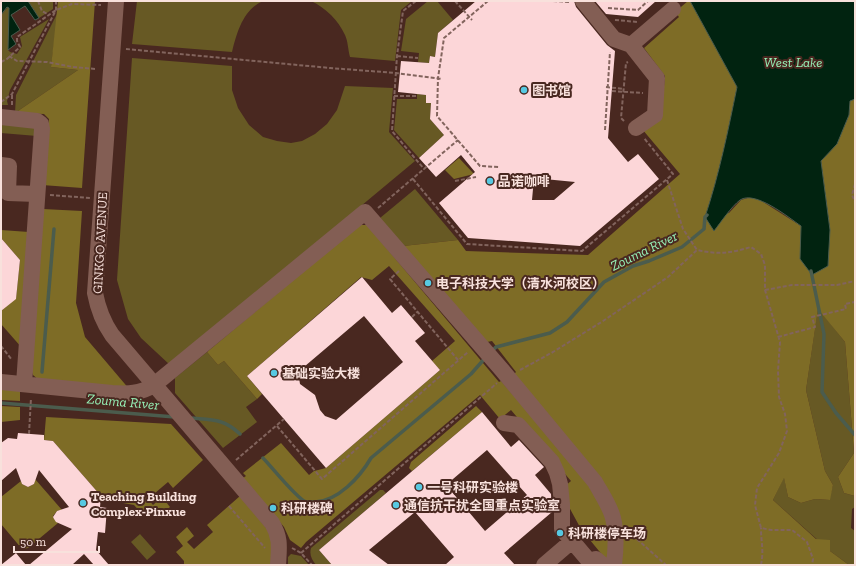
<svg xmlns="http://www.w3.org/2000/svg" width="856" height="566" viewBox="0 0 856 566" font-family="'Zilla Slab','Noto Sans SC',serif">
	<rect width="100%" height="100%" fill="#492820"/>
	<path fill="#675924" d="M28,1h25v8l-14,9z
		M137,1h126c-20,9 -26,31 -31,51l-100,-8z
		M311,1h101l-11,9 -6,51 -45,-4c-2,-7 -2,-16 -5,-22 -7,-15 -19,-27 -34,-34z
		M428,1h9l16,19 -15,13 -3,24 -5,-1 -1,7 -11,-1 1,-9 -18,-2 5,-32z
		M8,7l1,1 -1,42 2,2 7,2 5,-8 -2,-9 29,-18 -39,71 -3,11 1,4h-7v-90z
		M58,12l-7,55 27,3 -63,43 1,-18z
		M132,58l100,8v24l6,18 11,17 14,12 14,4 14,2 11,-2 13,-7 12,-10 10,-14 8,-24 48,2 -4,44 26,29 -245,204 -29,-27 -13,-19 -11,-39z
		M417,94l9,1v8h5l-1,16 14,16 -25,23 -25,-28 3,-31h20z
		M1,123l33,4 3,9 -36,-3z
		M415,189l43,51 -55,6 -23,-28z
		M818,308l27,34 9,111 -16,24 6,16 11,3v11l-3,2 -1,19 4,3v34h-6l-19,-14 -57,-51 11,-23 4,20 13,6 14,-4 14,1 4,-15 -8,-14 -19,-81z
		M207,352l11,13 6,-4 33,38 -11,8 11,15 -34,26 -48,-55v-15z
		M380,490h3l3,3 -67,57 13,15h-16c-4,-5 -7,-10 -5,-17z
		M140,534l16,18 -9,8 -16,-18z
		M291,554l10,2 8,9h-21v-8z"/>
	<path fill="#7e6c26" d="M58,1h37l-13,187 -40,-3 7,-66 -5,-5 -29,-1 63,-43 -27,-3z
		M688,1h2l47,86c-9,44 -18,88 -32,130l24,-4 12,-13 10,-3 9,3 41,26v33l29,-29 -9,-69 16,-17 12,-29 1,-14 5,-2v397l-11,-3 -6,-16 16,-24 -9,-111 -27,-33 -12,81 19,81 8,14 -3,15 -15,-1 -14,4 -13,-6 -4,-19 -11,22 43,39 14,1v11l19,14h-231l2,-36 -106,-155 2,-2 -24,-31 -5,1 -84,-96 55,-6 8,11 122,4 92,-81 -38,-45 19,-13 4,-40 -21,-28 35,-31 -4,-5z
		M459,158l15,16 -20,5 -9,-9z
		M43,209l39,2 -6,92 9,34 45,53 -90,-9 -7,-6 -3,-8z
		M359,225h8l132,157 2,-1 89,102 18,35v44l-27,-33 -12,-22 -5,-20 7,-6 -60,-71 -11,9 -20,-24 -174,147 -5,6 -11,-8 -6,-13 -41,-49 3,-2 -3,-3 38,-30 28,32 5,-4 12,-3 114,-98 -8,-9 23,-20 -66,-75 -17,14 -11,-3 -114,99 15,18 -5,5 -33,-38 -6,4 -11,-13z
		M1,230l28,2 -7,116 -21,-24v-13l15,-13 4,-38 -19,-22z
		M1,388l19,2v11l-19,-1z
		M1,406l19,1v13l-19,2z
		M476,406l6,6 -70,59 -3,-3 2,-6z
		M46,417l125,7 32,36 -30,28 -5,-6 -20,17 5,6 9,-8 8,10 -13,11 -8,-10 -7,6 -8,-9 -33,-6v-3l-48,-55 -9,-1z
		M35,479l27,31 -5,1 -4,5 1,3 4,4 -30,25 -6,1 -21,-25v-27l20,-16 1,3 6,3 6,-3z
		M240,496l32,39v30h-88v-4l-8,-9 7,-6 -7,-9 11,-10 7,9 -7,6 7,7 19,-17 -6,-7z"/>
	<path fill="#012310" stroke="#4b5c4d" d="M1,1h27l11,17 -4,2 -10,-14 -14,9 9,15 -9,6 5,8 -8,6 1,-42 -2,-1 -6,8z
		M690,1h165v98l-5,2 -1,14 -12,29 -16,17 9,69 -2,36 -16,9 -12,-16 1,-33c-13,-9 -46,-36 -61,-26 -9,7 -19,22 -26,31l-9,-14c14,-42 23,-86 32,-130z"/>
	<g fill="none" stroke-linecap="round" stroke-linejoin="round">
		<path stroke="#4b5c4d" stroke-width="3.5" d="M811,271l13,63 -2,58 14,21 19,22
			M492,351l4,-4 54,-14 17,-11 37,-40 29,-16 16,-5 33,-14 22,-18 1,-12 2,-2
			M42,372l12,-143
			M1,403l174,14
			M190,418c22,2 33,0 50,16
			M263,458c8,8 34,41 43,44 2,0 7,0 9,0 23,-1 45,-25 56,-44l100,-84 15,-17"/>
	</g>
	<path fill="#fcd6d8" fill-rule="evenodd" d="M476,1h98l2,6 31,38 8,6 -7,87 20,24 10,-8 21,25 -79,67 -112,-8 -29,-35 36,-31 -14,-17 -25,22 -17,-19 25,-23 -14,-16 1,-16h-5v-8l-28,-3 3,-31 28,2 1,-7 5,1 3,-24zM534,178l41,4 -21,18h-22z
		M595,1h61l-18,16 -32,-3z
		M1,238l19,22 -4,39 -15,12z
		M362,277l30,36 9,-8 24,28 -10,8 25,29 -114,98 -79,-92zM364,316l39,46 -67,58 -11,-4 -5,-6 -5,-15 -15,-11 -2,-12z
		M482,412l29,35 8,-7 25,27 -9,8 16,19 1,18 -48,41 11,12h-70l9,-8 -39,-45 -46,38 20,15h-57l-13,-15zM487,450l40,45 -42,36 -39,-46z
		M18,433l26,2v5l9,1 48,55 -1,11 7,1 -2,25 -7,-1 -2,18 13,15h-15l-10,-11 -12,11h-43l43,-36 -16,-7 -2,-3 -1,-2 4,-6 12,-4 -30,-37 -5,14 -6,3 -6,-3 -6,-16 -15,13v-38l7,-5 9,1z
		M16,553l10,12h-25z"/>
	<g fill="none" stroke-linecap="round" stroke-linejoin="round">
		<path stroke="#82645d" stroke-width="2" stroke-dasharray="4 2" stroke-linecap="butt" d="M38,1l4,10 7,4
			M416,1l-13,10 -6,45 -5,75 32,38
			M455,1l17,19
			M488,1l-44,37 -6,40 -1,38 43,50 19,1
			M553,1l16,1
			M608,8l30,2 10,-9
			M615,20l23,2
			M126,49l204,19 66,5 46,6
			M9,56l8,5 30,1 26,5 23,2
			M397,56l21,2
			M1,62l6,-3 13,-12 -3,-6v-4l39,-27 16,-6 29,1
			M606,87l18,2
			M612,91l31,2
			M394,96h23
			M1,102l11,-8 44,-84v-9
			M12,105v-10
			M624,121l-3,-3 5,-55 2,-1
			M605,130l5,-78
			M413,179l54,65 115,7 91,-77 -29,-36
			M667,180l16,49 14,21
			M455,181l21,-4
			M855,184l-3,11 3,7
			M50,195l40,3
			M378,208l80,-68
			M399,271l-9,8 68,81
			M765,290l27,-5h45l18,-4
			M412,317l5,-5
			M778,337l37,-10 -3,-10 34,-8 -1,-5 10,-2
			M1,346l11,14
			M520,370l33,-18 50,-31 65,-44 29,-27c22,5 33,3 54,-3l10,7 4,11v25l15,52 -2,29 1,26 6,17 2,17 -8,22 -22,35 -2,17 6,23 10,2h21l15,12 6,17 -1,6
			M277,426l45,53 146,-127
			M29,434l2,-36
			M236,460l48,-41
			M229,506l36,42
			M628,531l38,34
			M292,548l9,5 11,12
			M301,553l196,-170
			M761,565c3,-16 0,-22 0,-37"/>
		<path stroke="#835e54" stroke-width="16" d="M116,1l-21,292c3,16 8,29 17,42l160,188c9,15 7,25 6,42
			M583,1l31,38 17,6 26,33 -2,37 -19,13
			M631,45l42,-36
			M1,117l36,4 4,3 1,5 -18,255
			M1,165l8,1 -1,27 29,1
			M1,382l111,11c17,1 27,1 42,-8l211,-173 137,158 93,112c6,11 15,24 18,36 4,16 3,31 1,47
			M504,423l14,2 34,37 5,11 3,11 2,20v25l27,32 7,-2 7,6
			M544,565l28,-24"/>
	</g>
	<g fill="#57c9e2" stroke="#492820" stroke-width="1.5">
		<circle cx="524" cy="90" r="4"/>
		<circle cx="490" cy="181" r="4"/>
		<circle cx="428" cy="283" r="4"/>
		<circle cx="274" cy="373" r="4"/>
		<circle cx="419" cy="487" r="4"/>
		<circle cx="83" cy="503" r="4"/>
		<circle cx="396" cy="505" r="4"/>
		<circle cx="273" cy="508" r="4"/>
		<circle cx="560" cy="533" r="4"/>
	</g>
	<g text-anchor="middle" dominant-baseline="central" stroke-width="4" stroke-linejoin="round" paint-order="stroke">
		<g font-size="13" font-weight="bold" fill="#f8e1dc" stroke="#492820" text-anchor="start">
			<text x="532" y="90">图书馆</text>
			<text x="498" y="181">品诺咖啡</text>
			<text x="436" y="283">电子科技大学（清水河校区）</text>
			<text x="282" y="373">基础实验大楼</text>
			<text x="427" y="487">一号科研实验楼</text>
			<text x="91" y="496">Teaching Building<tspan x="91" dy="15">Complex-Pinxue</tspan></text>
			<text x="404" y="505">通信抗干扰全国重点实验室</text>
			<text x="281" y="508">科研楼碑</text>
			<text x="568" y="533">科研楼停车场</text>
		</g>
		<g font-size="13" fill="#f8e1dc" stroke="#492820">
			<text transform="translate(100 243) rotate(-87)">GINKGO AVENUE</text>
		</g>
		<g font-size="14" font-style="italic" fill="#97f3b8" stroke="#492820">
			<text x="793" y="62">West Lake</text>
			<text transform="translate(644 251) rotate(-26)">Zouma River</text>
			<text transform="translate(123 402) rotate(5)">Zouma River</text>
		</g>
	</g>
	<rect width="856" height="566" fill="none" stroke="#f8e1dc" stroke-width="4"/>
	<path d="M14 546v6h85v-6" fill="none" stroke="#f8e1dc" stroke-width="2"/>
	<text x="20" y="546" font-size="12" fill="#f8e1dc" stroke="#492820" stroke-width="3" paint-order="stroke">50 m</text>
</svg>
